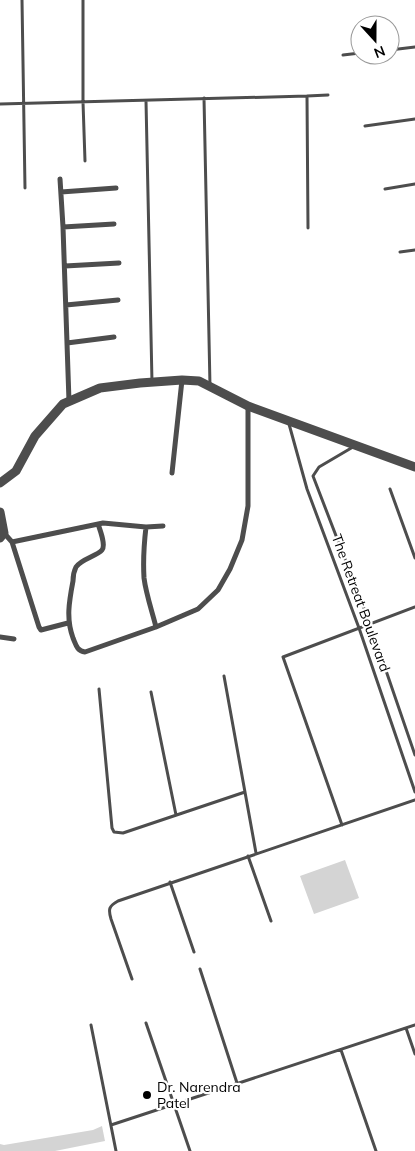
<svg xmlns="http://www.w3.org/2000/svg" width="415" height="1151" viewBox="0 0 415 1151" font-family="Mulish,sans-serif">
	<rect width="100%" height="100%" fill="#fff"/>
	<path fill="#d4d4d4" d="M345,860l14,38 -45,16 -14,-38z
		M102,1126l3,15 -50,10h-55v-7l4,1 89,-15z"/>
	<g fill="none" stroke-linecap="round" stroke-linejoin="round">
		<path stroke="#4d4d4d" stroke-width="3" d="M22,0l3,188
			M83,0v102l2,59
			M390,50l25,-3
			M343,55l17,-2
			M307,96l21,-1
			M204,98l6,288
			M146,101l6,281
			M0,104l307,-8 1,132
			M365,126l50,-7
			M385,189l30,-5
			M400,252l15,-2
			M289,424l18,65 52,139 56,164
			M353,447l-34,20 -6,9 57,148 45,131
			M390,489l25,69
			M224,676l32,177
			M99,689l13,139 2,4 9,1 122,-41
			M151,692l25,123
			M342,825l-59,-168 132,-50
			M248,856l23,65
			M170,882l24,70
			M200,969l37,114
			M132,979l-21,-60c-3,-10 -2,-13 7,-18l297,-101
			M146,1023l44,128
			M91,1025l25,126
			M406,1028l9,26
			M341,1050l35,101
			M111,1125l304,-100"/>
		<path stroke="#4d4d4d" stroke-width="5" d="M60,179l3,48
			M61,192l55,-4
			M65,266l54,-3
			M66,305l52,-5
			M67,343l47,-6
			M69,401l-6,-174 51,-3
			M172,473l10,-93
			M98,524c2,6 8,21 4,26 -5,6 -21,9 -26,17 -2,4 -3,10 -3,14 -4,21 -7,38 0,57 3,7 4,13 12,14l71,-25 42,-18 20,-19 12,-21 12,-29 6,-34v-100
			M146,527c-2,17 -3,34 -2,51 2,16 8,33 12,49
			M4,533l8,9 27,85 2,3 27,-7
			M12,542l91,-19 43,4 17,-1
			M0,637l14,2"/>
		<path stroke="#4d4d4d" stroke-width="9" d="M0,483l16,-12 19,-35 28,-32 37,-16 40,-5 42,-3 17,1 49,25 167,61
			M0,512l4,21 -4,5"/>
	</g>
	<circle fill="#000" stroke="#fff" stroke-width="2" cx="147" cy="1095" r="5"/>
	<g text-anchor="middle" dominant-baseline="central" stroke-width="4.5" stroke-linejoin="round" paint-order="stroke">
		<g font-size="14" fill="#000" stroke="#fff">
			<text transform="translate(361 603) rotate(70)">The Retreat Boulevard</text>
		</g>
		<g font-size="14" fill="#000" stroke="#fff" text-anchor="start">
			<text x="157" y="1087">Dr. Narendra<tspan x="157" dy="16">Patel</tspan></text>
		</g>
	</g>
	<g transform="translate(375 40) rotate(159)"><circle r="24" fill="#ffffff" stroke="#999999"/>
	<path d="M0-4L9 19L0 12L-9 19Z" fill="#000000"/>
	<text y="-8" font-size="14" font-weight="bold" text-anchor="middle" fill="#000000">N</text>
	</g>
</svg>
